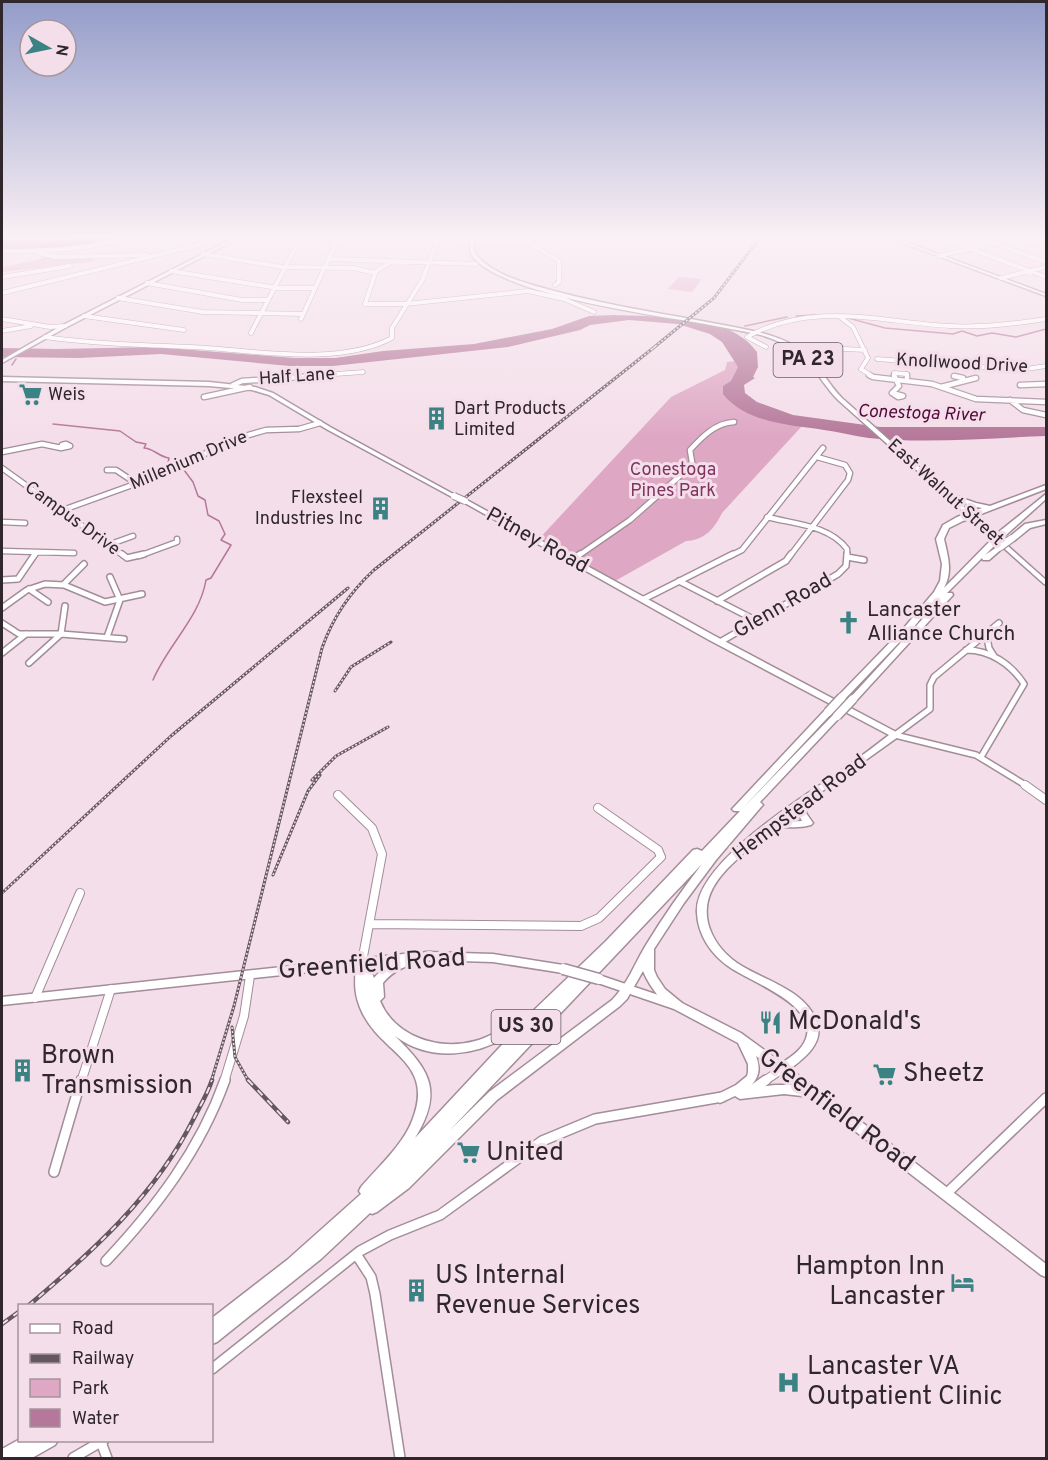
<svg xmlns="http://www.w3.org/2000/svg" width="1048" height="1460" viewBox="0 0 1048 1460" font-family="Overpass,sans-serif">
	<rect width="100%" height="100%" fill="#f4dee9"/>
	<path fill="#dea7c4" d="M2,235h109c-35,8 -73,7 -109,7z
		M44,257l52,1 -6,4 -88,10v-5l35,-7z
		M679,277l23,2 -10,13 -24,-3z
		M746,360l-4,39 60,27 -80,87c-8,16 -17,27 -36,28l-71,40 -78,-40 134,-144 54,-27 2,-8z"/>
	<path fill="#b5789a" d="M111,235h19c-42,12 -85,14 -128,14v-7h48z
		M614,315c42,2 116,-2 143,37l1,15 -5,10 2,1 -11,7 1,8 12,9 36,13 87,12h166v9c-56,2 -121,8 -177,2 -15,-2 -30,-6 -45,-8 -34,-5 -78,-7 -101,-36v-8l8,-5 7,-14 -16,-25 -12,-8 -32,-10 -49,-4 -39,5 -10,5 -72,17 -175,19h-43l-129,-12 -82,4 -77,-1v-9l55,1 97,-2 140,11h41l48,-7 91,-7 78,-15 37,-13z"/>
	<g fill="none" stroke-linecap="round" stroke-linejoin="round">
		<path stroke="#b5789a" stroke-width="1.5" d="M796,316l20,-1
			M848,318l37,10 68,6 9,-3 15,5 15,-3 24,4 30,-8
			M745,326l42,-9
			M12,365l4,-6
			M53,424l67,7 16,11 10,2 -2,4c9,0 15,9 25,10l-1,5 5,2
			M153,680c14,-34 47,-63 53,-100l5,-2 20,-33 -10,-5 4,-6 -6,-13 -11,-6 -3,-15 -7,-4 -5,-14 -9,-12"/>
		<defs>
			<path id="minor-far4" d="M287,235l242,8
				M505,235l24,8 30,18v21l-4,3
				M933,235l113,42
				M971,235l75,27
				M1025,239l21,7
				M2,251c46,1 91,-2 136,-16
				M38,253l18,4 91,-2
				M203,254l79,13 71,1 22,5
				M939,256l68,-16 39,-4
				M328,259l148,5
				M393,261l-17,10 -11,33h41l122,-13 36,8 30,13
				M171,271l106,17h38
				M2,277l68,-11
				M1001,278l45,-11
				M147,283l95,17h26
				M2,293l237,-58
				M118,298l85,14 100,2
				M84,316l100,14
				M840,317l13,10 15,31 -7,11 11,7
				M2,319l48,8 15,-1
				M301,319l38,-83
				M2,331l29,-5
				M251,333l51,-98
				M45,337c49,7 97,8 147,10 61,3 145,20 200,-9v-10l31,-49 16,-44
				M766,347l-19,-10c65,-37 133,-15 203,-11 32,2 64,-2 96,-7
				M825,348l40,2
				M877,359l143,11 26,-4
				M308,376l55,-4
				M894,376v-3l13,1v2"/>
			<path id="minor-far3" d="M869,375l4,2 59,7 44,15 70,3
				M907,375v6
				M954,376l9,2
				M233,385l9,-4 86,-6
				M1020,385l26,-1
				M941,387l35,-9
				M892,393l11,3 -5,1z
				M892,393l7,-7 -5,-11
				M204,397l46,-10
				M1010,400l13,10 23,5
				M66,444l4,2 -9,2 1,-3z
				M2,452l40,-8 19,4
				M2,468l122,88
				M107,470h9l21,14
				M60,511l125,-45 39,-24 42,-12 33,-1 21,-6
				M767,517c27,7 62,8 80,32v7
				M2,522l23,1
				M108,545l25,-9
				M2,551l72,2
				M34,556l3,-4
				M139,556l38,-14v-3
				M578,556l52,-36 60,-53 2,-5 -2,-12c12,-13 25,-27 44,-28
				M730,556l12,-6 81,-102
				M790,556l58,-76 2,-7 -5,-8 -28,-8"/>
			<path id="minor-far2" d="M122,554l5,4 17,-4
				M847,557l17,3
				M572,560l8,-6
				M2,580l16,-1 17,-25
				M679,581l78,40
				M64,584l20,-20
				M29,589l19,13
				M644,599l89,-45
				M717,601l69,-40 5,-7
				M2,608l25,-18 18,-6 19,1 41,17 37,-8
				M2,623l17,11h42l63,5
				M986,633l3,15 5,8
				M107,637l13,-37 -10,-23
				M720,642l118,-68 8,-8 1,-12
				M966,650c24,0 45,14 58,34l-43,73
				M2,653l24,-19
				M29,663l32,-29 4,-28
				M895,735l81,20 51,31
				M895,735l35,-26v-24l4,-8 65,-54"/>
			<path id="minor-far1" d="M1025,785l21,15
				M338,795l34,33 10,26 -20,108
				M369,924l212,2 18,-8 62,-61 -3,-7 -60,-42
				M35,998l45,-105
				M81,1082l30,-93
				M224,1082l20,-66 6,-40
				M763,1082l19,-13"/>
			<path id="minor" d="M752,1090l14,-10
				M54,1172l27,-92
				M946,1194l100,-96
				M356,1254l15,23 4,17 25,164
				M106,1261c50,-53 94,-111 119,-181
				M212,1369l148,-118 30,-16 50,-20 102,-74 53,-22 127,-22
				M101,1442l6,16
				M73,1458l31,-18"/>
			<path id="major" d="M240,235h5l-180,93 -63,35v-3l59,-34z
				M471,235h4c-1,7 -3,16 3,22 17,18 46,26 69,32 71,20 144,28 215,44 18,5 37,12 50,27 11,12 18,26 30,38l204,182v5l-2,-1 -206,-184c-11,-11 -19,-25 -29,-37 -13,-15 -30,-22 -48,-28 -24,-5 -49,-10 -73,-14 -48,-8 -186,-28 -215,-64 -5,-6 -3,-15 -2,-22z
				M881,235h6l159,59v2z
				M2,377l207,5 46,5 18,6 59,35 125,68 -1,1h-4l-124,-67 -59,-35 -17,-5 -43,-4 -207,-5z
				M465,499l250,137 183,97 1,2 -1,2 -91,65 -1,11 7,10 -2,2c-5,1 -8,2 -13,2 -8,1 -20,-1 -27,2 -4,2 -8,6 -11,9 -11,10 -22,20 -33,31 -14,15 -24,32 -19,54 4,16 15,30 29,40 27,18 72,27 81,63 4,19 -15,33 -28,43l89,66 167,129v13l-5,-2 -230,-178 -27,-3 -44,5 -5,-3 -15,7 -4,-2 -2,-3 2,-3 20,-10 11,-9 1,-4v-8l-10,-21 -64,-34 -79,-27 -1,-3 1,-3 4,-1 83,28 59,30 41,30c7,-5 15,-10 20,-17 27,-38 -53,-64 -74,-80 -17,-12 -30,-31 -31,-53 -4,-48 104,-115 141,-140 17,-12 34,-25 51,-38l-180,-95 -246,-138 -1,-1zM798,808v5l4,8 -22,1zM756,1056l39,29h-20l-26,3c10,-10 12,-19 7,-32z
				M426,952l67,2 70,11 4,1 1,3 -1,3 -4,1 -70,-11 -67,-2 -4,-1 -1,-3 1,-3z
				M413,953l4,1 1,3 -1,3 -4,1 -411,44v-8z"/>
			<path id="highway" d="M1046,485v4l-83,32 -14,7 -5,11c4,17 9,33 0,49l47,-48h3l4,2 -13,13 15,-10 4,2 -15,13h-6l-1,-2 -35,35h5l1,2 -97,106h-6l-1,-2 91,-99h-4l-23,28 -68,71h-6l-1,-2 1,-2 64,-66 31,-37 6,-11 2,-17 -6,-25 7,-14 14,-8 25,-9 -10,-2 -15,-6v-2l2,-1 17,6 14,3z
				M1046,494v5l-40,36h-6v-4z
				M1046,520v4l-16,4 -16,13h-3l-4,-2 18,-15z
				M828,709l4,3 -1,2 -89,95 92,-95 3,-1 4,3 -81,86 3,3 -2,2 -45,53 -32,43 -30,46v21l3,7 8,12 17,14 2,3 -2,3c-16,4 -34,-26 -39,-38l-16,28 -7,7 -123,94 -88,88 -32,24 -5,2 -2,-1 -49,46 -104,83 -5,2v-26l75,-58 74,-66 -2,-3 2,-4c17,-20 41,-41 51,-66 24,-60 -30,-66 -50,-109 -9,-19 -7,-31 -6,-50l2,-3 4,-1 4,1 8,19c17,-20 32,-20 56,-26l4,1 2,3 -2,3c-21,6 -36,6 -51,24l1,14 -4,4c15,36 59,50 95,40 19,-5 36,-19 53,-29l5,-1 73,-70 87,-91 4,-1 5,2 38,-40h-6l-2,-2 2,-2 91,-97zM702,864c-20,26 -39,53 -56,81 -11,18 -19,40 -34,55l-123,92 -39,38zM512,1034l-97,104c28,-46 16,-67 -20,-102 36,27 81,20 117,-2z
				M20,1439v1h38l-3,5 -23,13h-30v-9z"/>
		</defs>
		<use href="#minor-far4" stroke="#a28d98" stroke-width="5"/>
		<use href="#minor-far3" stroke="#a28d98" stroke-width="7"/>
		<use href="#minor-far2" stroke="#a28d98" stroke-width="8"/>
		<use href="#minor-far1" stroke="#a28d98" stroke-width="10"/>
		<use href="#minor" stroke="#a28d98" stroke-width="12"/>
		<use href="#major" stroke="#a28d98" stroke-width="3"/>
		<use href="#highway" stroke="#a28d98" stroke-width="3"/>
		<use href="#minor-far4" stroke="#fff" stroke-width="4"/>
		<use href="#minor-far3" stroke="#fff" stroke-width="4.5"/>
		<use href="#minor-far2" stroke="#fff" stroke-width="5"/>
		<use href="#minor-far1" stroke="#fff" stroke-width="8"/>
		<use href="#minor" stroke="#fff" stroke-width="9"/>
		<use href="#major" fill="#fff" fill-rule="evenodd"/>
		<use href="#highway" fill="#fff" fill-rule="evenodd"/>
		<defs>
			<path id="rail-far1" d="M652,349l62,-51 48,-63
				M335,691l16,-24 40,-25
				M312,780l24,-24 52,-29
				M273,875l35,-84 12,-16
				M2,893l169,-157 177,-148
				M232,1027l3,30 14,25
				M211,1082l23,-76 88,-358c11,-31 28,-56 52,-78l283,-225"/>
			<path id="rail" d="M248,1080l40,42
				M28,1306c65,-55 127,-110 166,-188 6,-12 14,-25 18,-38
				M2,1324l18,-13"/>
		</defs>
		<use href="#rail-far1" stroke="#64585e" stroke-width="3"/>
		<use href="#rail" stroke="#64585e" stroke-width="4.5"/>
		<use href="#rail-far1" stroke="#f4dee9" stroke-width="1.5" stroke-dasharray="2" stroke-linecap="butt"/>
		<use href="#rail" stroke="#f4dee9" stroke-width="2" stroke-dasharray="7" stroke-linecap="butt"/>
		<defs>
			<path id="major-bridge-far1" d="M454,496l11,5"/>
			<path id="major-bridge" d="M563,969l36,10"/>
			<path id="highway-bridge-far1" d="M994,542l9,-9
				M1000,547l11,-8"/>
			<path id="highway-bridge" d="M828,712l14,-15
				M837,716l16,-17"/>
		</defs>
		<use href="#major-bridge-far1" stroke="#a28d98" stroke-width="8" stroke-linecap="butt"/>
		<use href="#major-bridge" stroke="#a28d98" stroke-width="13" stroke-linecap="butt"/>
		<use href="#highway-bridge-far1" stroke="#a28d98" stroke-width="9" stroke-linecap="butt"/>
		<use href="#highway-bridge" stroke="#a28d98" stroke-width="11" stroke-linecap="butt"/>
		<use href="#major-bridge-far1" stroke="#fff" stroke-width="6"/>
		<use href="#major-bridge" stroke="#fff" stroke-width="10"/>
		<use href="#highway-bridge-far1" stroke="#fff" stroke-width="7"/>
		<use href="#highway-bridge" stroke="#fff" stroke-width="8"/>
	</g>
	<linearGradient id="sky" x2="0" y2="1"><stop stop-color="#939cc9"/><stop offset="0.54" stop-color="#faf0f5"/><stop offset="1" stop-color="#faf0f5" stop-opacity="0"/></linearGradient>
	<rect width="1048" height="439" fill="url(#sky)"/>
	<defs>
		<symbol id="supermarket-bare" viewBox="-9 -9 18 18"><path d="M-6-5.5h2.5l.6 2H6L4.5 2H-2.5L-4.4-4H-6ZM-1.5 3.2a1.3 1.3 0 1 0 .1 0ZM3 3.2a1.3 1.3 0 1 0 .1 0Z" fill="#3a8283" stroke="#f4dee9" stroke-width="2.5" paint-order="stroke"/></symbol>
		<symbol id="building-bare" viewBox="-9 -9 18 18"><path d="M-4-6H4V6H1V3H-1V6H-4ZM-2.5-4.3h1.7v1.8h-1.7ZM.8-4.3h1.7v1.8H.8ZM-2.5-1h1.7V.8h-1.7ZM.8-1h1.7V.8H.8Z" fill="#3a8283" stroke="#f4dee9" stroke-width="2.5" paint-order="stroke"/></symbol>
		<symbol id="church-bare" viewBox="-9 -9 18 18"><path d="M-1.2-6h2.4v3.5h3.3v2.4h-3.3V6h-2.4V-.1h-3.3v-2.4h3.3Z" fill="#3a8283" stroke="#f4dee9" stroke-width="2.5" paint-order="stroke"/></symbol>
		<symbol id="restaurant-bare" viewBox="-9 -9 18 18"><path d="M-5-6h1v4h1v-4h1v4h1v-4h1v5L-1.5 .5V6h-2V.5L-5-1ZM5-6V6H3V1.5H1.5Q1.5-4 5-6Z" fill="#3a8283" stroke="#f4dee9" stroke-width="2.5" paint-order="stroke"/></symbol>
		<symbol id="hotel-bare" viewBox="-9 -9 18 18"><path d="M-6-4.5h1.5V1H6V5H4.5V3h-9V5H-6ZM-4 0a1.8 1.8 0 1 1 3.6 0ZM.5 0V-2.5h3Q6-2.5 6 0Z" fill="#3a8283" stroke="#f4dee9" stroke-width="2.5" paint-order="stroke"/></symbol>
		<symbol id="hospital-bare" viewBox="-9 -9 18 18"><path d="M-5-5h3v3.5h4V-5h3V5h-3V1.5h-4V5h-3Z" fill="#3a8283" stroke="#f4dee9" stroke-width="2.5" paint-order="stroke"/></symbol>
	</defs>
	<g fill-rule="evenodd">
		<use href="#supermarket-bare" x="14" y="378" width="33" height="33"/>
		<use href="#building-bare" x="420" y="402" width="33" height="33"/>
		<use href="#building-bare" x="364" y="492" width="33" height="33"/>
		<use href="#church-bare" x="832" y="606" width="33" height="33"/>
		<use href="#restaurant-bare" x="754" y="1006" width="33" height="33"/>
		<use href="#building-bare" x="6" y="1054" width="33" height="33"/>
		<use href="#supermarket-bare" x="868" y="1058" width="33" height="33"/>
		<use href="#supermarket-bare" x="452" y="1136" width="33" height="33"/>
		<use href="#hotel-bare" x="946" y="1266" width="33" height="33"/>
		<use href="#building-bare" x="400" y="1274" width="33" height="33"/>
		<use href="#hospital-bare" x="772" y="1366" width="33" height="33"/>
	</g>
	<g text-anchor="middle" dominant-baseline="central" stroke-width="6" stroke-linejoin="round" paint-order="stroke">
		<g font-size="18" fill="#2f272b" stroke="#f4dee9">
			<text transform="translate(962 364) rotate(3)">Knollwood Drive</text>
			<text transform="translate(297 377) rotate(-4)">Half Lane</text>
			<text transform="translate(189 461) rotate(-23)">Millenium Drive</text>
			<text transform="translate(945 493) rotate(42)">East Walnut Street</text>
			<text transform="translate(72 519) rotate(36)">Campus Drive</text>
		</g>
		<g font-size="18" fill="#2f272b" stroke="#f4dee9" text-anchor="start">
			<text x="48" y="395">Weis</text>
			<text x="454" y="409">Dart Products<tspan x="454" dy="21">Limited</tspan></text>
			<text x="363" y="498" text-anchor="end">Flexsteel<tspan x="363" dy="21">Industries Inc</tspan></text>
		</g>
		<g font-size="18" font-style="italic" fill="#53083b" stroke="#f4dee9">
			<text transform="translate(921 414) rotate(2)">Conestoga River</text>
		</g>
		<g font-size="18" fill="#7f3462" stroke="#f4dee9">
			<text x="673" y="470">Conestoga<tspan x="673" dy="21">Pines Park</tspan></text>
		</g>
		<g fill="#f4dee9" stroke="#6a5e64" stroke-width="1.5">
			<rect x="773.5" y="343" width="69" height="34" rx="4.5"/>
			<rect x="491.5" y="1010" width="69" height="34" rx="4.5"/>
		</g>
		<g font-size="20" font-weight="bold" fill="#2f272b">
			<text x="808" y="360">PA 23</text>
			<text x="526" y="1027">US 30</text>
		</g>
		<g font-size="21" fill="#2f272b" stroke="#f4dee9">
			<text transform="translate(537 541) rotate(29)">Pitney Road</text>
			<text transform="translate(783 606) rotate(-30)">Glenn Road</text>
			<text transform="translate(800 808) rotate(-37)">Hempstead Road</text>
		</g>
		<g font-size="21" fill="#2f272b" stroke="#f4dee9" text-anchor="start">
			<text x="867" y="610">Lancaster<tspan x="867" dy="24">Alliance Church</tspan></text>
		</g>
		<g font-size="26" fill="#2f272b" stroke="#f4dee9">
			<text transform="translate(372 965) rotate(-4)">Greenfield Road</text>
			<text transform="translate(836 1111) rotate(37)">Greenfield Road</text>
		</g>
		<g font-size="26" fill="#2f272b" stroke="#f4dee9" text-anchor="start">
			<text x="788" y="1022">McDonald's</text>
			<text x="41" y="1056">Brown<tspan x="41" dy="30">Transmission</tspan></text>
			<text x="903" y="1074">Sheetz</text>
			<text x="486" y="1153">United</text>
			<text x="945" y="1267" text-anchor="end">Hampton Inn<tspan x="945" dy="30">Lancaster</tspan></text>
			<text x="435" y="1276">US Internal<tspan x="435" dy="30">Revenue Services</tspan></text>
			<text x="807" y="1367">Lancaster VA<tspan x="807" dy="30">Outpatient Clinic</tspan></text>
		</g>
	</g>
	<rect width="1048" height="1460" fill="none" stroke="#2f272b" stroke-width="6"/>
	<rect x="18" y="1304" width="195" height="138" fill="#f4dee9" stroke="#a5959d" stroke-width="1.5"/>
	<rect x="30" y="1324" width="30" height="9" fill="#ffffff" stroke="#a5959d" stroke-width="1.5"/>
	<text x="72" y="1334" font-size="18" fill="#2f272b">Road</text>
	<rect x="30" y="1354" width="30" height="9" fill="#64585e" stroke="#a5959d" stroke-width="1.5"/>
	<text x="72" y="1364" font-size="18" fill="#2f272b">Railway</text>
	<rect x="30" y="1379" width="30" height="18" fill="#dea7c4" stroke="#a5959d" stroke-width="1.5"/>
	<text x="72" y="1394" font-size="18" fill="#2f272b">Park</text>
	<rect x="30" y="1409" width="30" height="18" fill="#b5789a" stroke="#a5959d" stroke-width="1.5"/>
	<text x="72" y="1424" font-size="18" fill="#2f272b">Water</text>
	<g transform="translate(48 48) rotate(99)"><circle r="28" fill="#f4dee9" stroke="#a5959d" stroke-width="1.5"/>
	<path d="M0-4.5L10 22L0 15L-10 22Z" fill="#3a8283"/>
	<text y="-9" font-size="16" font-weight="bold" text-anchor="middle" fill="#2f272b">N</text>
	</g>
</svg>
